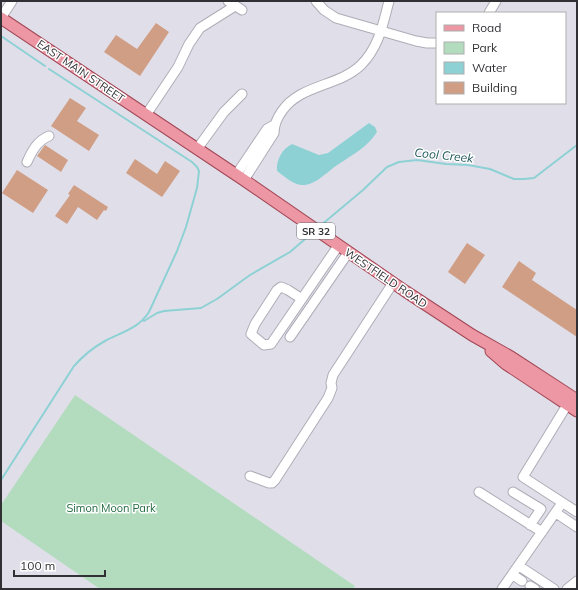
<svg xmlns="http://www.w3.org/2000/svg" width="578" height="590" viewBox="0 0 578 590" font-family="Mulish,sans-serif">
	<rect width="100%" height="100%" fill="#e0dfe9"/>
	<path fill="#b3dcbf" d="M75,395l280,191 -2,3h-253l-99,-68v-16z"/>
	<path fill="#8dd1d5" d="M369,123l6,4 2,5c-10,16 -24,22 -38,32 -12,7 -23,22 -38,21 -9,-1 -17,-9 -24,-14 -1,-11 5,-22 15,-27l27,11 9,-2z"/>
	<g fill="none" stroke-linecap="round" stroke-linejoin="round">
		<path stroke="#8dd1d5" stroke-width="2" d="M1,36l44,30
			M320,226l43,-36 24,-23 12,-5 18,-2 29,4 22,1 22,4 24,10h10l10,-1 43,-33
			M144,321l13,-8 7,-2 37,-3 16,-9 33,-24 40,-23 21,-18
			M1,480l73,-114c9,-10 20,-19 31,-25 17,-9 33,-12 44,-29l28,-61 9,-24 11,-39 2,-17 -2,-4 -5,-5 -143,-93"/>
	</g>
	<path fill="#cf9e85" d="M156,23l13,9 -29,44 -36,-24 12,-17 21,14z
		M70,98l16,10 -9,13 22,14 -10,16 -38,-25z
		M45,145l23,15 -7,12 -24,-16z
		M135,159l22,15 8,-13 15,10 -18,26 -36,-24z
		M17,170l31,20 -15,23 -31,-20z
		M74,185l34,22 -2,4 -2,-1 -7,10 -19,-13 -11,17 -12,-8 15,-21 -2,-1z
		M467,243l18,12 -20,29 -17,-12z
		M519,261l17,12 -4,7 45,30v27l-75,-50z"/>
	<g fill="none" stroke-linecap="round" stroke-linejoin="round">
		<defs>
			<path id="minor" d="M228,1l14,9
				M316,1l8,9 12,8 80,23 11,2h10
				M489,13l7,-12
				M1,18l11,-17
				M146,115l32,-48 11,-23 11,-16 35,-22
				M197,149l27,-37 18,-18
				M27,162c5,-11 10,-21 22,-26
				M236,175l31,-46 7,-4
				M244,180l30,-47c0,-9 3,-15 8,-22 19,-27 56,-24 79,-46 18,-18 22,-41 28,-64
				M302,299l-14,-9 -7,-3 -4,3 -22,34 -4,10 13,11 7,-1 67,-98
				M290,337l58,-84
				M567,405l-44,72 54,35
				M250,476l19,7h3l3,-3 53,-82 4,-10 -1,-5 2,-8 60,-92
				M479,492l63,40
				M513,492l28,17 -11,16
				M556,513l21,14
				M519,566l35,23
				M513,575l9,6
				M530,586l5,3
				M502,589l60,-86
				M567,589l10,-8"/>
			<path id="major" d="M1,18l243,162 161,111 67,44 39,22 66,43
				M491,351l15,13 71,47"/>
		</defs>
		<use href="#minor" stroke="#aeadb7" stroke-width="11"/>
		<use href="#major" stroke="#a24655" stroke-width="13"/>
		<use href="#minor" stroke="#fff" stroke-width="9"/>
		<use href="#major" stroke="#ec97a3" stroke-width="11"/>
	</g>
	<g text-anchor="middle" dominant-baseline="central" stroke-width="3" stroke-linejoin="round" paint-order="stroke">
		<rect fill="#fff" stroke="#6f6f72" stroke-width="1" x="297" y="223" width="38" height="16" rx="3"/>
		<g font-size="10" font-weight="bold" fill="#313135">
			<text x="316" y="231">SR 32</text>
		</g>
		<g font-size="11" fill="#313135" stroke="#fff">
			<text transform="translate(81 71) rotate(34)">EAST MAIN STREET</text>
			<text transform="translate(386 278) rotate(34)">WESTFIELD ROAD</text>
		</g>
		<g font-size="11" fill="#1f683e" stroke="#fff">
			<text x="111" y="508">Simon Moon Park</text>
		</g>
		<g font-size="12" font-style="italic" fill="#1e575b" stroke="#fff">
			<text transform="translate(444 155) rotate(6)">Cool Creek</text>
		</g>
	</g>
	<rect width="578" height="590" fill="none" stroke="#313135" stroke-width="4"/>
	<rect x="436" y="12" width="130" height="92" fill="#ffffff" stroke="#adadae"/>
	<rect x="444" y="25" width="20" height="6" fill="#ec97a3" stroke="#adadae"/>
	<text x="472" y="32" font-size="12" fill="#313135">Road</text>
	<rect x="444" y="42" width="20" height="12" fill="#b3dcbf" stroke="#adadae"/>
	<text x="472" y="52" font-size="12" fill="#313135">Park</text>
	<rect x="444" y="62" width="20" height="12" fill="#8dd1d5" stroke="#adadae"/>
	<text x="472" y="72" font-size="12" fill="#313135">Water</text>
	<rect x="444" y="82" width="20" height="12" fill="#cf9e85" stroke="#adadae"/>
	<text x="472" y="92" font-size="12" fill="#313135">Building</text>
	<path d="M14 570v6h91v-6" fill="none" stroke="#313135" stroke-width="2"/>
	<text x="20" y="570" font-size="12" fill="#313135" stroke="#ffffff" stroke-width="3" paint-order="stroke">100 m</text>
</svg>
